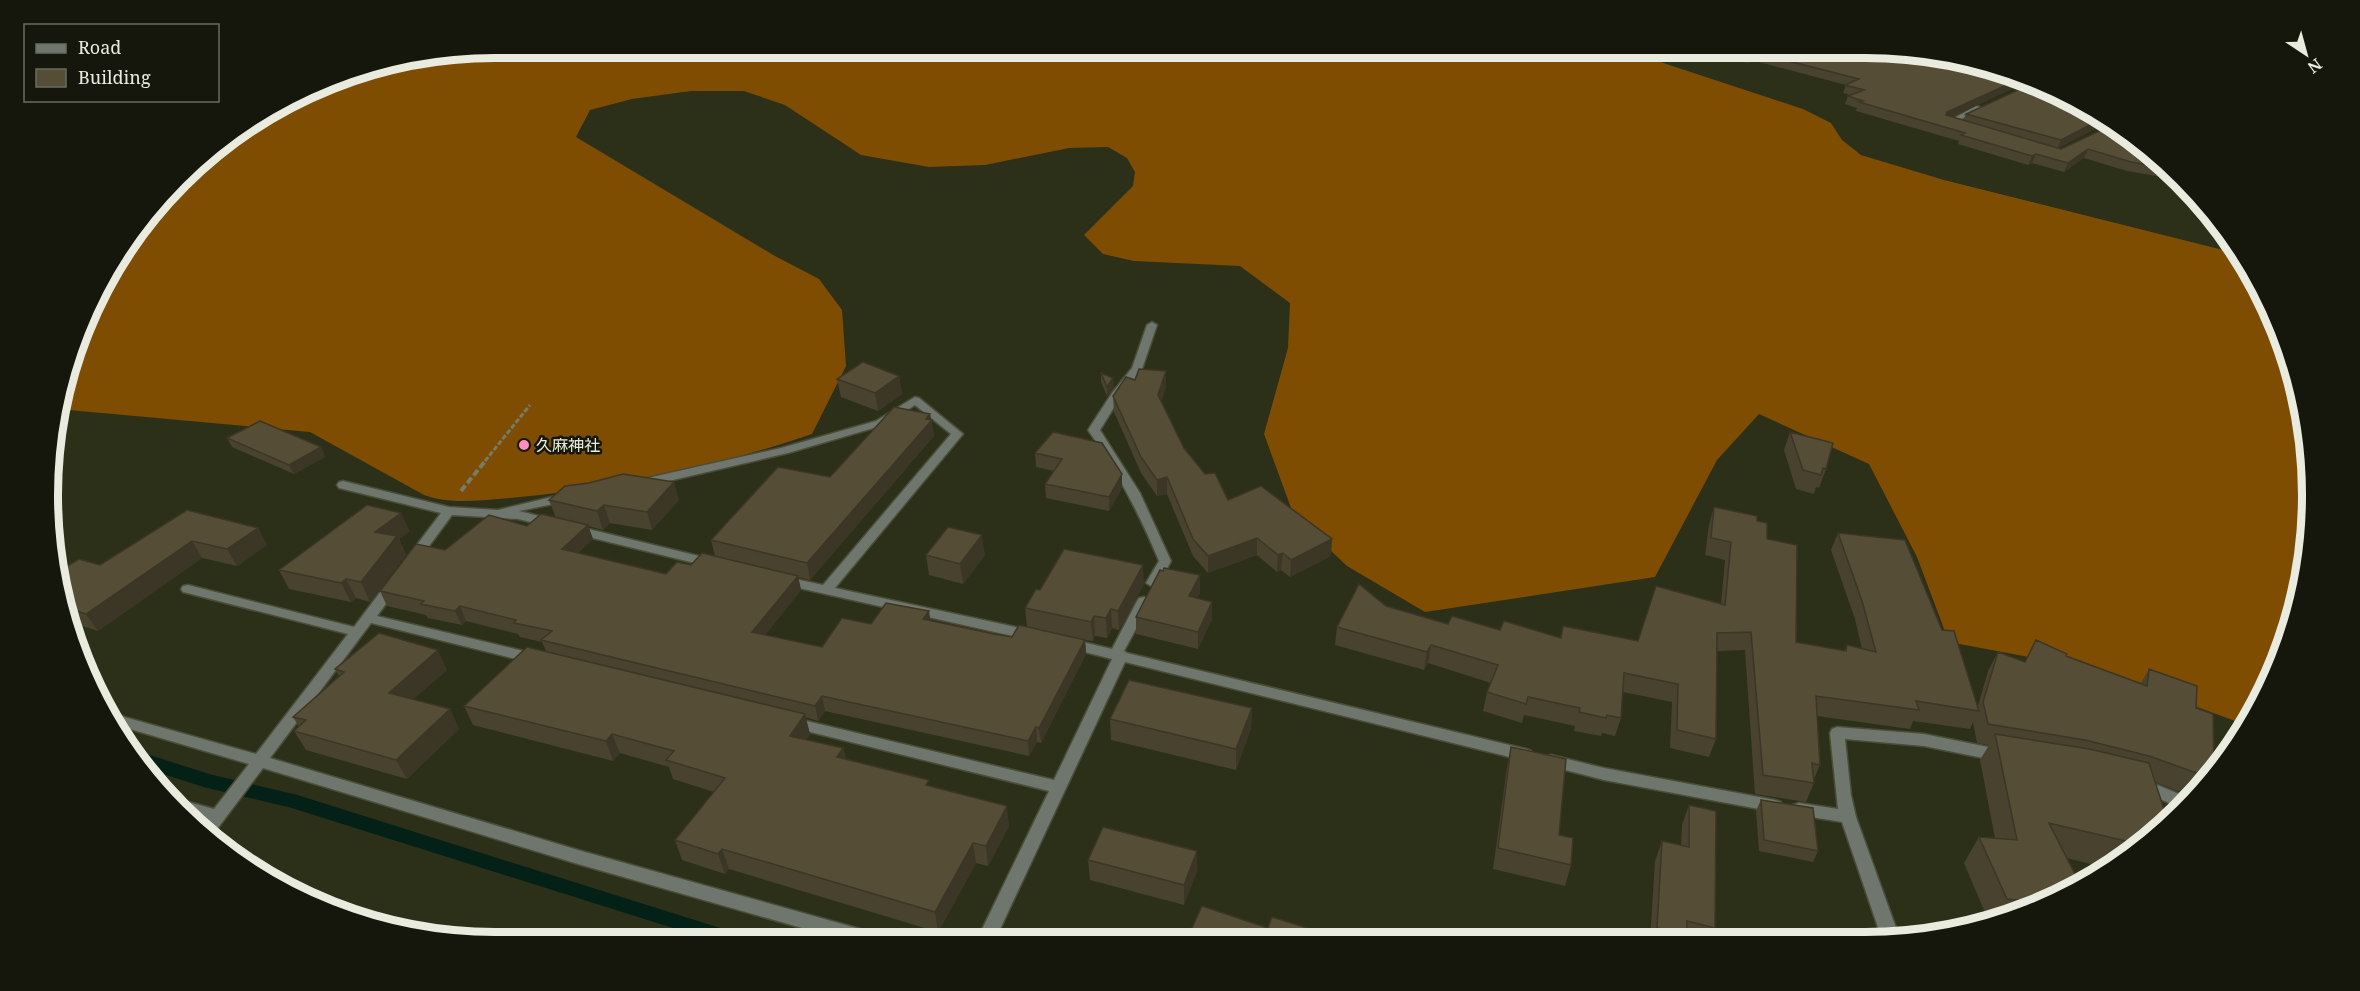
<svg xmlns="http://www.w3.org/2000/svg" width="2360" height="991" viewBox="0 0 2360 991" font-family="'Noto Serif','Noto Sans JP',serif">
	<rect width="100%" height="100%" fill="#2c3019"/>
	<path fill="#7e4d02" d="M496,48h1122l185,61 28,14 11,17 19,15 83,25 295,74 27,43 31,82 14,87 -3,88 -20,85 -42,86 -149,-55 -148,-28 -32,-85 -48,-93 -110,-50 -42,46 -62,117 -230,35 -78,-46 -53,-50 -30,-82 24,-86 2,-45 -50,-37 -106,-5 -31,-7 -19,-19 49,-49 2,-14 -8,-14 -19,-11 -39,1 -84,17 -56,2 -68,-12 -76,-50 -41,-14h-53l-59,8 -42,11 -14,27 199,119 44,23 23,31 4,56 -34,68c-97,33 -199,55 -302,64 -29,2 -58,7 -86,-3l-114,-63 -252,-23 14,-58 36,-79 93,-113 71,-51 79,-36z"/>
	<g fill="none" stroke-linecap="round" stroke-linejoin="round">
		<path stroke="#042117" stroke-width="14" d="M136,758l72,23 85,20 448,141"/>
		<defs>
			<path id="minor" d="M1687,48c12,0 22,8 33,8 13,0 28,-8 43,-8l-44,12z
				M2006,76l16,2 10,4 -28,-3v-2z
				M1976,106l7,2 -27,14 3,2 -1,2 -13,-3z
				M1152,322l5,3 -15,44 -21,27 -21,34 40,63 31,68 -13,25 -5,1 -7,-4 13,-22c-19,-46 -42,-90 -71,-131l24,-37 20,-25 15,-43z
				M915,397l4,1 44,36 -128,154 195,42 5,2 2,3 -2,3 -5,2 -249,-56 -2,-3 7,-4 37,8 128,-151 -36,-29 -31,20 -96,28 -145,34 -6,-4 6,-4 138,-31 95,-27z
				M343,481l106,26 49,3 66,-16 6,4 -2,3 -49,10 36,9 2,3 -6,4 -33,-8 -66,-4 -34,46 -5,1 -6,-4 34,-45 -102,-25 -2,-3 2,-3z
				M576,526l135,33 6,4 -6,4 -139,-34 -2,-3z
				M392,582l7,4 -22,30 155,37 5,2 2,3 -2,3 -5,2 -161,-40 -101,135 308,92 300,84 6,3 3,5h-36l-273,-78 -315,-96 -52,69 -10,-10 5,-8 -16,-4 -13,-14 4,-1 33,9 35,-45 -136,-40 -6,-11h3l146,41 92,-120 -165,-42 -2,-3 2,-3 5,-1 166,42 33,-44z
				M1144,597l5,1 2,3 -27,50 3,2 399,96 5,2 3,4 -3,4 -5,2 -401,-99 -131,280h-18l73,-151 -255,-63 -5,-1 -2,-4 2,-4 5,-1 260,62 58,-121 -47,-12 -2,-3 2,-3 5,-2 42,10 25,-48 2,-3z
				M1837,727l87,7 74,15 5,2 3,4 -3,4 -5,2 -74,-15 -79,-7 6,56 5,22 44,122h-18l-40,-117 -43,-7 -6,-2 -2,-4 2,-4 6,-2 39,6 -8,-76 2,-4z
				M1551,755l53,13 171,32 6,2 2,4 -2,4 -6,2 -171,-32 -58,-15 -3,-4 3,-4z
				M2144,780l6,2 39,16 -10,9 -41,-17 -2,-4 2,-4z"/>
		</defs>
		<use href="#minor" stroke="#4a4e38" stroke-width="3"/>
		<path stroke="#777b67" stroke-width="3" stroke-dasharray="5 2" stroke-linecap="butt" d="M485,461l45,-56"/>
		<path stroke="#777b67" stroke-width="4" stroke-dasharray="7 3" stroke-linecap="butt" d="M461,491l25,-31"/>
		<use href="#minor" fill="#6e766d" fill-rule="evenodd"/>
	</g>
	<path fill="#49422e" d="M1708,48h156l154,38 -66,31 11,3 3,-6 142,8 -50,26 3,1 51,-24 47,34 20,21 -52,-9 -43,-13 -20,14 -32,-9 -4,2 -70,-21 1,-3 -103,-30 1,-3 -12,-4 3,-8 2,-1 -7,-2 3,-8 -91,-24 -8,2 -13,-5 2,-7 -13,3z
		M1101,373l13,14 -7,9 -6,-14z
		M899,376l3,18 -24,17 -37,-14 -4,-18z
		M1135,380l31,7 -5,14 23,47 44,52 103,56 -41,21 -9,-7 -4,2 -20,-17 -49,18 -15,-17 -26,-62 -10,2 -16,-23 -27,-61 -1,-16z
		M930,414l4,22 -124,144 -12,-3 3,13 -36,45 57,12 49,-23 59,-4 64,14 18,3 15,-10 -2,-19 15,-18 104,-6 -25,46 -7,-2 -5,10 -12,-2 -2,5 -8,-1 1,14 -45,89 -4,-1 -8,14 -204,-45 -7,10 -13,-4 5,17 -4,6 37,8 3,11 84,27 79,40 -21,40 -12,-3 -38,69 -209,-63 -4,5 -43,-14 -7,-20 39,-48 -41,-13 -4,-12 -49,-14 -7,8 -140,-36 -9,-19 82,-55 -4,-9 -22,-5 -2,-3 -52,-13 -4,4 -34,-7 -2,-3 -39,-9 -7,-15 65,-41 111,-32 -7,-18h130l-27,30 -42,-7 -7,7 -15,-4 5,13 -15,14 88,21 49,-18 -4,-16 119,-63z
		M1790,432l36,37 -7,19 -3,-1 -2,7 -18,-5 -12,-39z
		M227,438l94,9 4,10 -31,17 -62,-27z
		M1035,453l87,21v14l-13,23 -63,-13 -1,-14 9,-13 -18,-4z
		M1714,507l43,14 10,18 29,103 48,9 3,-6 15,4 -7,-30 -24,-69 7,-17 104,97 36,76 10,-35 10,-19 27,10 41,-6 75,27 8,-14 47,39 18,62 -23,26 -36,-14 4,50 -56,35 -36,-9 12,24 -43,27 -47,13 -25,-59 15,-26 16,1 -15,-78 9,-15 -12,-2 -4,-21 -3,7 -57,-8 -3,8 -93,-13 3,49 -6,14v4l-8,19 -51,-8 -10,-144 -28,1 -1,88 -7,18 -39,-9 2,-46 -49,-10 -2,26 -6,18 -13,-3 -1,3 -27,-5 1,-5 -51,-11 -2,8 -39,-12 4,-19 4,-9 -63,-20 -4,7 -89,-25 2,-18 49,-21 62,18 112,14 3,-12 75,15 83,-37 4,-44 -20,-5 4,-30z
		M187,510l71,18 9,17 -30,21 -35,-8 -104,73 -29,-9 -12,-39 43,-18z
		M410,531l-11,8 7,16 -36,47 -14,-4 -5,4 -62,-13 -10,-19z
		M926,555h59l-22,29 -34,-9z
		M1200,575v18l-3,5 15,4v17l-14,30 -62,-15v-17z
		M335,669l112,1 -34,29 37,10 9,20 -52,50 -101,-29 -12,-19 5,-4 -6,-10 46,-41z
		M1252,708l-1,20 -15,42 -125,-30 -1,-21z
		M1511,747l48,88 12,30 -6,21 -72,-17 14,-102z
		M1761,800l57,51 -5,11 -54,-11 -3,-40z
		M1689,805l26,123 -5,12h-60l5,-79 7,-20 19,4 1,-20z
		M1197,851v20l-13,34 -94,-25 -2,-20z
		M1938,927l28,1 -34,9z"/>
	<path fill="#3c3626" d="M1724,48h30l-18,2v1l-13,3z
		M1757,53l-2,8 -8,2 2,-8z
		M2022,78l-4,8 -74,35 3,-9z
		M2103,118l5,4 -51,27 4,-9z
		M2088,149l-4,9 -20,14 4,-9z
		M2036,154l-4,9 -4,2 4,-9z
		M1166,371v16l-8,24v-16z
		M899,376l3,18 -24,17 -3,-18z
		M1113,378l1,9 -7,9v-9z
		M930,414l1,7 1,-1 2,16 -124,144 -3,-17z
		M321,447l4,10 -31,17 -5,-9z
		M1122,474v14l-13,23v-14z
		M1167,477v17l-10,2v-16z
		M674,482l5,18 -27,30 -5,-18z
		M604,505l6,18 -7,7 -6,-19z
		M401,513l9,18 -11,8 7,16 -36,47 -9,-20 14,-50z
		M588,525l5,14 -26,24 -5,-14z
		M258,528l9,17 -30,21 -10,-17z
		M982,535l3,20 -22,29 -3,-20z
		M1257,538v17l-49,18v-17z
		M1332,539l-1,17 -41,21 1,-17z
		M192,541l10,17 -104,73 -12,-17z
		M1283,553l-2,17 -4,2 1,-17z
		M1143,565l1,19 -25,46 -1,-19z
		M1200,575v18l-11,21v-18z
		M798,576l3,14 -45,57 -4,-15z
		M346,579l10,19 -5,4 -10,-19z
		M1212,602v17l-14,30v-17z
		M460,606l6,15 -4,4 -7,-14z
		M1111,609l1,19 -5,10 -1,-20z
		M929,611l2,15 -8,-7z
		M1094,616l1,20 -2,5 -2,-19z
		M1085,640l1,14 -45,89 -2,-15z
		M1431,645l-3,18 -4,7 3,-18z
		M438,650l9,20 -48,42 -10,-19z
		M822,696l3,15 -7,10 -3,-15z
		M1252,708l-1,20 -15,42v-21z
		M450,709l9,20 -52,50 -11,-19z
		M805,714l5,20 -15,22 -5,-20z
		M1036,727l1,15 -8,14 -1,-15z
		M612,734l8,19 -7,8 -7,-20z
		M843,748l5,20 -11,-11z
		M1007,806l2,20 -21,40 -2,-20z
		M973,843l3,20 -38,69 -3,-20z
		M722,849l7,20 -4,5 -7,-20z
		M1197,851v20l-13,34v-20z"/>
	<path fill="#554d36" stroke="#3c3626" stroke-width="1.5" d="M1745,48h119l132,22 26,8 -75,34 -1,3 115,34 51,-24 47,34 9,9 -37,-6 -43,-13 -20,14 -32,-9 -4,2 -71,-21 4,-2 -106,-31 4,-1 -15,-5 16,-6 -19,-5 14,-6 -102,-26 -8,2 -13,-5z
		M2033,83l55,25 15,10 -42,22 -95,-26z
		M863,362l36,14 -24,17 -38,-14z
		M1139,369l27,2 -8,24 26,53 21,26 10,-1 13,27 33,-14 71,53 -41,21 -8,-7 -5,2 -21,-17 -49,18 -15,-17 -26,-62 -10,3 -16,-23 -28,-61 13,-19 9,3z
		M1101,373l12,5 -6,9z
		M894,407l36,7 -4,5 6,1 -125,143 -96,-23 67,-73 52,10z
		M260,421l61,26 -32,18 -62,-27z
		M1053,432l49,11 20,31 -13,23 -64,-13 17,-25 -27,-6z
		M1790,432l43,11 -7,26 -3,-1 -2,7 -18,-5z
		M623,474l51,8 -27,30 -43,-7 -7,6 -48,-11 16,-14 24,-3z
		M367,505l34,8 -26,19 22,4 -36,46 -15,-3 -5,4 -62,-13z
		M1714,507l43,9v5l10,2v16l30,6 -1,97 50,9 1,-6 29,7 -14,-51 -24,-68 67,7 37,90 12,1 25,80 -63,-10 3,9 -103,-14 4,69 -8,-2 2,20 -51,-8 -12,-143 -34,1 -1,106 -39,-9 1,-46 -54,-11 -3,45 -14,-3 -1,3 -27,-6 1,-4 -52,-11 -2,7 -39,-12 11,-27 -67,-20 -4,7 -90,-25 22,-43 27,22 62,18 4,-8 48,14 4,-9 57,17 2,-12 75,15 18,-55 69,19 6,-63 -20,-4z
		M187,510l71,18 -31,21 -35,-8 -106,73 -22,-7 -7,-24 -1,-10 23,-14 21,6z
		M541,514l47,11 -26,24 104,25 11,-12 14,3 11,-12 96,23 -46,56 70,15 20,-29 29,6 15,-21 43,8 -6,8 71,15 18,3 7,-12 66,15 -46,88 -3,-1 -8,14 -206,-45 -7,10 -274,-66 11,-9 -38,-8 2,-3 -56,-14 -5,5 -34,-7 3,-3 -44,-10 36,-47 29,6 44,-35 38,11z
		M948,527l34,8 -22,29 -34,-9z
		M1064,549l79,16 -25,46 -7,-2 -5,9 -12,-2 -3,6 -66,-14 11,-19 4,1z
		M1164,568l36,7 -11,21 23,6 -14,30 -62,-15 24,-47 3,1z
		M379,633l59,17 -49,43 61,16 -54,51 -102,-29 12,-11 -13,-3 51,-45 -9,-3z
		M2036,640l31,14 -1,2 81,30 2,-17 48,17 -1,22 17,6 1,56 -6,7 -59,-21 -64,-16 -97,-16 -5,-22 15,-50 27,10z
		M527,647l278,67 -15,22 53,12 -6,9 92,23 -3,5 81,21 -21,40 -13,-3 -38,69 -213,-63 -4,5 -43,-14 50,-62 -59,-18 8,-9 -62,-17 -6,7 -142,-35z
		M1129,680l123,28 -16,41 -126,-30z
		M1995,734l94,15 60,14 19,59 -9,10 -20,12 -90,-21 30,59 -33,21 -39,-4 -28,-62 38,3z
		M1511,747l55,12 -7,76 14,3 -2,27 -73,-17z
		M1761,800l52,8 5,43 -54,-11z
		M1689,805l27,6 -1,117 -28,-7v14l-30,-7 5,-87 27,6z
		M1103,827l94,24 -13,34 -96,-25z
		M1202,906l66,22 4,-11 77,24h-163z
		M1938,927l28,1 -24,6z"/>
	<circle fill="#fe8ebd" stroke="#15170d" stroke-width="2" cx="524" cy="445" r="6"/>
	<g text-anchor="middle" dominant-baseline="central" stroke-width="5" stroke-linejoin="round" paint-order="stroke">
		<g font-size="16" fill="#e8ebdd" stroke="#15170d" text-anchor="start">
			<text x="536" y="445">久麻神社</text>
		</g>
	</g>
	<path d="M0 0H2360V991H0ZM495 58H1865A437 437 0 0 1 2302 495V495A437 437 0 0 1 1865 932H495A437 437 0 0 1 58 495V495A437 437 0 0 1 495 58Z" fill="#15170d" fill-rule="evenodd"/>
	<path fill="none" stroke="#e8ebdd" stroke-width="8" d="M495 58H1865A437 437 0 0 1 2302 495V495A437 437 0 0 1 1865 932H495A437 437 0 0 1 58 495V495A437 437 0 0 1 495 58Z"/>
	<rect x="24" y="24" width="195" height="78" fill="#15170d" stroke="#696c60" stroke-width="1.5"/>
	<rect x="36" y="44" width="30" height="9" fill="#6e766d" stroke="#696c60" stroke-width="1.5"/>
	<text x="78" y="54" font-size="18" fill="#e8ebdd">Road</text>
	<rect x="36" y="69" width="30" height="18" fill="#554d36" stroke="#696c60" stroke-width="1.5"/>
	<text x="78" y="84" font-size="18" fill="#e8ebdd">Building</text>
	<g transform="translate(2306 54) rotate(144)" stroke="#15170d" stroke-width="4.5" paint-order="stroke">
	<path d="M0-4.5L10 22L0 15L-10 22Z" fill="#e8ebdd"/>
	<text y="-9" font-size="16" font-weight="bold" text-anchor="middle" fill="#e8ebdd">N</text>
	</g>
</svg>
